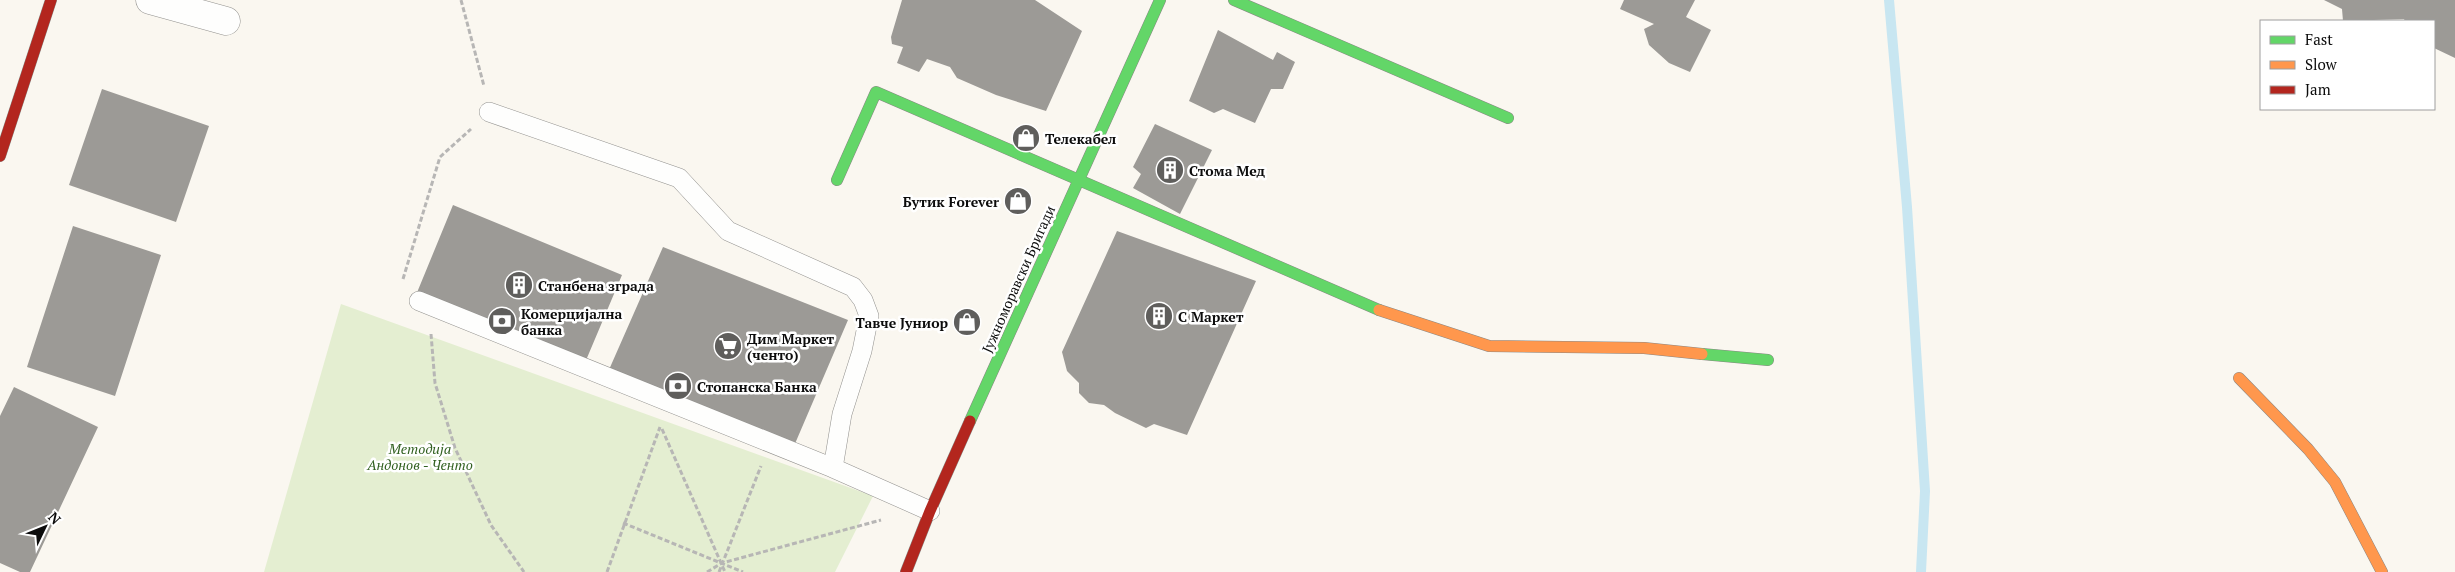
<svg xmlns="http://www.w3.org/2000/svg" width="2455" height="572" viewBox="0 0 2455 572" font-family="'PT Serif',serif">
	<rect width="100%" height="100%" fill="#faf7f0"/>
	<path fill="#e4eed1" d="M341,304l532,192 -38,76h-571z"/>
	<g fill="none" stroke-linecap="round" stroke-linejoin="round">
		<path stroke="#c8e6f1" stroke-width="10" d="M1889,0l18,207 18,284 -4,81"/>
	</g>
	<path fill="#9c9a96" d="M902,0h133l47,31 -36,80 -50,-16 -39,-17 -7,-11 -23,-8 -8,13 -22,-9 6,-16 -11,-3 -1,-7z
		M1624,0h71l-9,17 25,13 -21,42 -21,-9 -20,-18 -5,-16 10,-5 -34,-15z
		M2324,0h131v58l-21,-10v-27h-29l-1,-2 -61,2 -1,-12z
		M1218,30l55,30 4,-8 18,10 -12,27h-12l-16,34 -32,-14 -9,4 -25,-12z
		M102,89l107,37 -33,96 -107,-37z
		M1155,124l57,26 -32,64 -47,-26 8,-14 -8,-7z
		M453,205l169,70 -38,90 -168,-70z
		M73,226l88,29 -46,141 -88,-29z
		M1117,231l139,50 -69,154 -33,-11 -8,4 -31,-15 -11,-8 -15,-2 -10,-10v-10l-12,-12 -5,-19z
		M663,247l185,73 -54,126 -186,-74z
		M14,387l84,40 -68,145h-10l-20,-9v-147z"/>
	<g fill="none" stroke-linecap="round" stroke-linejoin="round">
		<defs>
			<path id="lane" d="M489,112l190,66 49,53 125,56 10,13 6,16 -7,35 -20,63 -9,54 97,43
				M419,301l414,167"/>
			<path id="street" d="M150,0l76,21"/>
			<path id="fast" d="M1234,0l274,118
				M837,180l39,-88 503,218
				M1702,354l66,6
				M970,421l190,-421"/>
			<path id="slow" d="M1379,310l110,36 155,2 58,6
				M2239,378l69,71 27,33 47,90"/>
			<path id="jam" d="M0,156l51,-156
				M906,572l24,-61 40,-90"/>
		</defs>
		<use href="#lane" stroke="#93928f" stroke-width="20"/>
		<use href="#street" stroke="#93928f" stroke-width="29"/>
		<use href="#fast" stroke="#8a8885" stroke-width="12"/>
		<use href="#slow" stroke="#8a8885" stroke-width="12"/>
		<use href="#jam" stroke="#8a8885" stroke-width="12"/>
		<path stroke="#b7b6b5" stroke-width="3" stroke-dasharray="5 2.5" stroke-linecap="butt" d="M461,0l23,86
			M403,279l37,-122 31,-28
			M431,334l4,49 20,65 36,77 33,47
			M662,429l63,143
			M623,523l120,49
			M607,572l53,-145
			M707,572l15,-9 159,-43
			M719,572l42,-106"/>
		<use href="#lane" stroke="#fefefd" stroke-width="19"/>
		<use href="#street" stroke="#fefefd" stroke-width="28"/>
		<use href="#fast" stroke="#63d668" stroke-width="11"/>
		<use href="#slow" stroke="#ff974d" stroke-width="11"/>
		<use href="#jam" stroke="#b3261e" stroke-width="11"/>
	</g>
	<defs>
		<symbol id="shop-disc" viewBox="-11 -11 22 22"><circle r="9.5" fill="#5f5e5c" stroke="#fff"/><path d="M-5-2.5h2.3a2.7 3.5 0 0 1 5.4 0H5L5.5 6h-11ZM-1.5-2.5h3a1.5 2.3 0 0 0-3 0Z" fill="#fff"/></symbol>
		<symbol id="building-disc" viewBox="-11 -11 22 22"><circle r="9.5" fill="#5f5e5c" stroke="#fff"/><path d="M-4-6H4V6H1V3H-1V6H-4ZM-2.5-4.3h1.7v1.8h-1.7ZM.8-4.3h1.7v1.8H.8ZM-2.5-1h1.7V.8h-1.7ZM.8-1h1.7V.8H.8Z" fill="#fff"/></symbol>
		<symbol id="bank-disc" viewBox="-11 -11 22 22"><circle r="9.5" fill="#5f5e5c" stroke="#fff"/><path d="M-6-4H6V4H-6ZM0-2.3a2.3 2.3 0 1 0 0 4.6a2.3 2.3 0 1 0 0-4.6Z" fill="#fff"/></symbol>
		<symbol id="supermarket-disc" viewBox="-11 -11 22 22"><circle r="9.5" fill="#5f5e5c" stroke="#fff"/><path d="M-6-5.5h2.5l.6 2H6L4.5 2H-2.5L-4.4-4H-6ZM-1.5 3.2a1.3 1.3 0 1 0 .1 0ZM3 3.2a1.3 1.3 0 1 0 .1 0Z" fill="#fff"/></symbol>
	</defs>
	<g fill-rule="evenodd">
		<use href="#shop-disc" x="1010" y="122" width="32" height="32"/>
		<use href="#building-disc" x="1154" y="154" width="32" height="32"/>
		<use href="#shop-disc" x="1002" y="185" width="32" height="32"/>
		<use href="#building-disc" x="503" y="269" width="32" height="32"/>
		<use href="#building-disc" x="1143" y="300" width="32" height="32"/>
		<use href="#bank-disc" x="486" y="305" width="32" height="32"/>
		<use href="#shop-disc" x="951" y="306" width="32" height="32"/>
		<use href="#supermarket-disc" x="712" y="330" width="32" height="32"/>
		<use href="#bank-disc" x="662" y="370" width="32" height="32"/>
	</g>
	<g text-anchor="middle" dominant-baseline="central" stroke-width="5" stroke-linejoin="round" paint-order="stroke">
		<g font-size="14" font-weight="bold" fill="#0c0c0c" stroke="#fff" text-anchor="start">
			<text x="1045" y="138">Телекабел</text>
			<text x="1189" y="170">Стома Мед</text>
			<text x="999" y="201" text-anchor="end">Бутик Forever</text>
			<text x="538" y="285">Станбена зграда</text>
			<text x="521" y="313">Комерцијална<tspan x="521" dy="16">банка</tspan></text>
			<text x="1178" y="316">С Маркет</text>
			<text x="948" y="322" text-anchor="end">Тавче Јуниор</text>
			<text x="747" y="338">Дим Маркет<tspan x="747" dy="16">(ченто)</tspan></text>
			<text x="697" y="386">Стопанска Банка</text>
		</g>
		<g font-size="14" fill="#0c0c0c" stroke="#fff">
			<text transform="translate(1018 279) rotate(-66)">Јужноморавски Бригади</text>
		</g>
		<g font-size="14" font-style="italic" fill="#316020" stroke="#fff">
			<text x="420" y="448">Методија<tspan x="420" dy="16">Андонов - Ченто</tspan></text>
		</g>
	</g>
	<rect x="2260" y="20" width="175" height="90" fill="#ffffff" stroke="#9e9e9e"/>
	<rect x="2270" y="36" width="25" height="8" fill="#63d668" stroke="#9e9e9e"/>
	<text x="2305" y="45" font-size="15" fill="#0c0c0c">Fast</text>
	<rect x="2270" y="61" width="25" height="8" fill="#ff974d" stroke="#9e9e9e"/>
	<text x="2305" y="70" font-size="15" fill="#0c0c0c">Slow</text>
	<rect x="2270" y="86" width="25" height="8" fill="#b3261e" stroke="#9e9e9e"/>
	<text x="2305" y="95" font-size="15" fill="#0c0c0c">Jam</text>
	<g transform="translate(45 527) rotate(47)" stroke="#ffffff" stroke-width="4" paint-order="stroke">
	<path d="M0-4L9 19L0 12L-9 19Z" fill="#0c0c0c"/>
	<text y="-8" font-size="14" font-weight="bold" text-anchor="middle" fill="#0c0c0c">N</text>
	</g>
</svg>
